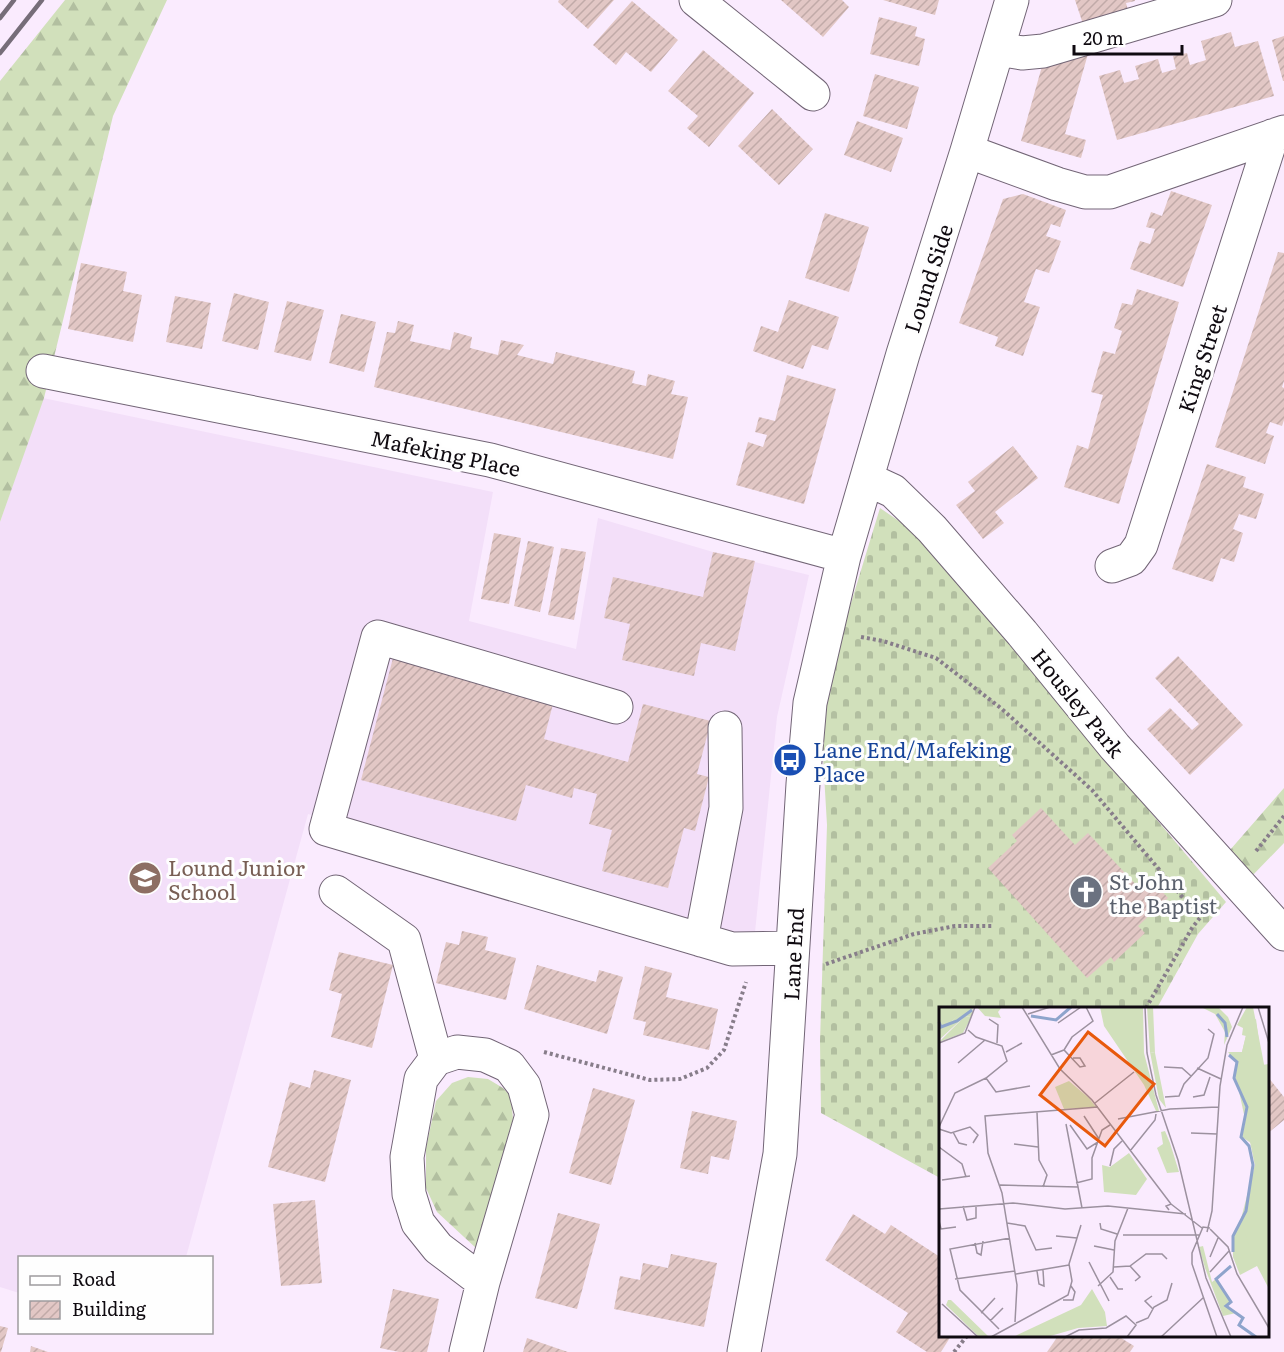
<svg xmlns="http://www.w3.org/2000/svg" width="1284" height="1352" viewBox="0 0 1284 1352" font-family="Literata,serif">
	<defs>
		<pattern id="forest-firs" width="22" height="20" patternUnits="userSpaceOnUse" patternTransform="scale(1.5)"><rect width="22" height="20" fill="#d1e0bb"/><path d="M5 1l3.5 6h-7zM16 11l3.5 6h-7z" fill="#b2bfa0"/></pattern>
		<pattern id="cemetery-stones" width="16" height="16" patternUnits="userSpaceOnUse" patternTransform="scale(1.5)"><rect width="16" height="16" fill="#d1e0bb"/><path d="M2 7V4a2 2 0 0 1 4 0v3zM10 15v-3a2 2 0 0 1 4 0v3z" fill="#b2bfa0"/></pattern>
		<pattern id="building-hatch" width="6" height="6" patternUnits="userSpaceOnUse" patternTransform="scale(1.5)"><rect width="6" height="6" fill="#e2c7c5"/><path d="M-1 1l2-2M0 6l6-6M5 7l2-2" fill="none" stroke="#c1aaa8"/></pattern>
	</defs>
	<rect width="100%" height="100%" fill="#faebfe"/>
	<path fill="#f3dff9" d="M43,398l450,94 -24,129 107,28 22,-131 115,34 96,23 -32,142 -23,225 -446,-128 -122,443 -166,1 -1,35 -19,-6v-765z"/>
	<path fill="url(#forest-firs)" d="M65,0h102l-54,116 -69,282 -44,124v-441z
		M1284,788v55l-33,34 -21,-27z
		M468,1077l20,2 15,9 8,8 2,23 -36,130 -40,-37 -11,-24v-40l10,-47 16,-18z"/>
	<path fill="url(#cemetery-stones)" d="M880,508l35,24 311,370 -28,32 -41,74h-217v170l-119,-65 -1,-72 7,-216 -5,-85 4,-55z"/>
	<path fill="url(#building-hatch)" d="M559,0h55l-26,29 -30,-27z
		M781,0h61l7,7 -26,30z
		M883,0h56l-4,15z
		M1075,0h60v1l-9,2 2,7 -45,14z
		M632,1l46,39 -27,32 -25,-20 -10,13 -23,-20z
		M879,17l38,10 -2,9 10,3 -6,27 -49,-12z
		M1231,32l4,15 23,-6 16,55 -157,44 -18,-64 21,-6 4,13 15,-4 -4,-13 23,-7 4,14 14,-4 -3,-13 14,-3 3,12 16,-5 -5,-19z
		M1284,36v45h-1l-11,-41z
		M1090,47l-25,87 21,6 -5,18 -60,-17 23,-82z
		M703,50l51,43 -45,54 -22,-19 11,-12 -30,-25z
		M875,74l44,13 -12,42 -44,-13z
		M772,109l41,40 -34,36 -41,-39z
		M857,121l46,17 -12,34 -47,-17z
		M1171,191l41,14 -29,82 -53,-18 10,-28 10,3 5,-15 -9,-2 5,-15 11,4z
		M1023,194l43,16 -6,17 -9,-3 -5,12 15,5 -12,32 -13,-4 -12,33 16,5 -17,49 -28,-10 3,-9 -39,-14 44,-124z
		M825,213l44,14 -20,65 -44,-14z
		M1278,252l6,1v128l-2,6 2,1v32l-2,6 -12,-4 -4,11 8,3 -9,28 -50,-17z
		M81,263l46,9 -4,19 19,4 -9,47 -65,-13z
		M1137,289l42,13 -60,202 -55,-17 13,-42 11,4 15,-54 -12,-3 12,-41 12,3 7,-23 -8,-3 8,-25 10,2z
		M234,293l35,9 -11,48 -36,-9z
		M175,296l36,7 -9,46 -36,-7z
		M789,300l50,17 -11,33 -16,-5 -9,24 -50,-18 8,-25 17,6z
		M287,301l37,9 -13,51 -37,-9z
		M341,314l35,8 -12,50 -35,-9z
		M398,321l16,4 -4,16 40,9 4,-18 18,5 -2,11 28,7 3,-15 23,5 -7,10 36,9 3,-12 79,19 -3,12 14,3 2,-12 27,7 -4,13 17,3 -15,62 -299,-72 13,-55 8,1z
		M787,375l49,14 -32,115 -68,-19 12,-43 15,5 4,-12 -12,-3 4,-15 16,4z
		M1013,446l25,32 -43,34 9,11 -21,16 -27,-34 19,-14 -7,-9z
		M1207,464l39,13 -3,10 21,7 -8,25 -17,-5 -6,15 10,4 -9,29 -13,-4 -8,24 -41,-13z
		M494,533l27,5 -12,66 -28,-5z
		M528,541l26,6 -14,65 -26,-6z
		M561,548l25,4 -12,68 -26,-5z
		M713,552l42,9 -20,90 -34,-8 -7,33 -72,-16 8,-36 -26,-6 9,-41 90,20z
		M1178,656l65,69 -53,50 -43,-46 23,-21 22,22 7,-6 -44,-46z
		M393,658l161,42 -10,39 84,23 15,-58 68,17 -14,53 12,3 -14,54 -11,-3 -16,60 -66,-17 10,-41 -23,-6 8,-30 -23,-6 -2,10 -46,-13 -10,36 -155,-41z
		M1041,808l34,37 13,-12 49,53 11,-10 20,22 -30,28 7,7 -31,29 -3,-5 -24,21 -99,-110 29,-27 -5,-6z
		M462,931l26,6 -3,13 31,8 -10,42 -70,-17 10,-41 13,3z
		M339,952l54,13 -21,83 -41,-11 11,-43 -13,-4z
		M537,965l59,17 3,-12 24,7 -16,57 -83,-25z
		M645,966l27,7 -6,24 52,12 -9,41 -66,-15 3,-13 -13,-3z
		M314,1070l37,10 -26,102 -57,-15 22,-85 20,6z
		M1268,1077l16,20v23l-16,13z
		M593,1088l42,12 -24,85 -42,-12z
		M692,1111l45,10 -8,39 -18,-4 -3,18 -28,-6z
		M315,1200l7,83 -41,3 -8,-82z
		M558,1213l42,11 -23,85 -42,-11z
		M853,1214l32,20 6,-9 49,32v79h11l-10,16h-14l-31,-20 12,-19 -83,-53z
		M671,1254l46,9 -13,64 -90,-18 6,-33 20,4 3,-17 25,5z
		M393,1289l46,10 -12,53h-28l-19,-4z
		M0,1326l8,2 -7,24h-1z
		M1058,1336h60l16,10 -4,6h-83z
		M527,1338l41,14h-45z
		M31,1346l17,6h-18z"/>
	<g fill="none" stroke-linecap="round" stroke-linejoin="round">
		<defs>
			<path id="minor" d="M696,0l117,94
				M998,49l24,4 21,-2 172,-51
				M967,151l90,33 28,8h25l174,-60
				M43,371l447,89 354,96
				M867,479l26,12 39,38 90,104 93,114 169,187
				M1112,566l19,-7 10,-14 131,-409
				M616,707l-238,-70 -52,192 406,120 60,-1
				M336,892l68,48 32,119
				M701,940l25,-132 -1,-80
				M466,1352l17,-70 49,-167 -8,-29 -15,-20 -24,-11 -28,-3 -21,7 -15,20 -14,78 2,37 9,29 20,25 45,34
				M744,1352l36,-198 23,-370 7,-81 34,-147 59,-202 64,-203 45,-151"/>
		</defs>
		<use href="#minor" stroke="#726576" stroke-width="35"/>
		<path stroke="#877d8a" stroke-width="4" stroke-dasharray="3 3" stroke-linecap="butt" d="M861,637l22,4 53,17 66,51 90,81 108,128
			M1256,851l28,-35
			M826,964l88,-30 41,-8h39
			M1146,1008l46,-80 18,-23
			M544,1052l106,28 30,-1 27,-11 17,-18 22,-68
			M954,1352l13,-16"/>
		<use href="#minor" stroke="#fff" stroke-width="33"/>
		<path stroke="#766d79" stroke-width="4.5" d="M0,18l14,-18
			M0,53l42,-53"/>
	</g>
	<defs>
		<symbol id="bus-disc" viewBox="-11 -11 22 22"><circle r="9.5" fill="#1a4fb4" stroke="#fefefe"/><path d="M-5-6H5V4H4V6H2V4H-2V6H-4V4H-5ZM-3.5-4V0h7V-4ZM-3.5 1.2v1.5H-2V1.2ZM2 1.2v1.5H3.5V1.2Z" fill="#fff"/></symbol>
		<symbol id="school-disc" viewBox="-11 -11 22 22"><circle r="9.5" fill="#8d6e63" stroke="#fefefe"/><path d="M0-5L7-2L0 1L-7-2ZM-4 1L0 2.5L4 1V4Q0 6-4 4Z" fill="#fff"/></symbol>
		<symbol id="church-disc" viewBox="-11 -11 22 22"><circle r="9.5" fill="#6b7280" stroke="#fefefe"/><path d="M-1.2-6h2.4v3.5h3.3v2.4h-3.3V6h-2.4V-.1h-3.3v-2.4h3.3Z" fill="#fff"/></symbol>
	</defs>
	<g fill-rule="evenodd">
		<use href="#bus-disc" x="771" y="741" width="38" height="38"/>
		<use href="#school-disc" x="126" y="859" width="38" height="38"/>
		<use href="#church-disc" x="1067" y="873" width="38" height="38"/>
	</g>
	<g text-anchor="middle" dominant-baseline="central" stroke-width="6" stroke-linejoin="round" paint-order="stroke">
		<g font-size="21" fill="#0f0a10" stroke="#fefefe">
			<text transform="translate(927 278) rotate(-72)">Lound Side</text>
			<text transform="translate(1201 358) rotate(-72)">King Street</text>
			<text transform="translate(446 452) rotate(12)">Mafeking Place</text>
			<text transform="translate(1079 702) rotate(51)">Housley Park</text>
			<text transform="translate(792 954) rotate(-87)">Lane End</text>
		</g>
		<g font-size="21" fill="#164399" stroke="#fefefe" text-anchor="start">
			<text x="813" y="748">Lane End/Mafeking<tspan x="813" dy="24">Place</tspan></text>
		</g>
		<g font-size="21" fill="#785e54" stroke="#fefefe" text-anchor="start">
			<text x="168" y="866">Lound Junior<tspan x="168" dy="24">School</tspan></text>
		</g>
		<g font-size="21" fill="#5b616d" stroke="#fefefe" text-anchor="start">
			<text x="1109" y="880">St John<tspan x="1109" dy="24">the Baptist</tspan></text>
		</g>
	</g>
	<g transform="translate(939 1007)">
		<rect width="330" height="330" fill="#faebfe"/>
		<path d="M0,0h26v2l-13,12h-8l-5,-2zM38,0h25l-4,5 3,6 -16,-2zM208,0h6l2,46 -5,-1zM33,9l-9,17 -24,9 25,-25zM317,12l6,46 7,-1v225l-12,-23 -17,9 -7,-18v-21l13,-25 9,-46 -4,-22 -9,-6 6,-30 -13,-30 4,-14 -10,-9 13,-2 7,-30zM264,239l9,36 4,-3 15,23 -5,4 10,7 -13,3 -18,-48 -6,-21zM153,282l13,23 2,14 -29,2 -31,9h-34l68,-32zM9,293h3l38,37h-10l-33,-32z" fill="#d1e0bb"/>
		<path d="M26,0h8l-1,9 -8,1 -25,23v-21l13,2zM161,0h43l1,46 15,58h-3l-12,-26 -40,-59zM262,0h17l10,10 4,10 -8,18 1,-13 -10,-18zM308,0h6l16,83v108l-18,13 -6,21 4,15 -3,7 -7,4 -1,12 -3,-28 20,-77 -20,-92 2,-11 -9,-10h14l4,-16 -4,-1 1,-7 -6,-3zM211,45l5,1 11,55 -7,-9zM226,124l5,12 9,29 -12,1 -10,-25 6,-4 -2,-12z" fill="#d1e0bb"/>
		<path d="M130,74l20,17 7,9 -32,2 -9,-22z" fill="#d1e0bb"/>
		<path d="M190,146l18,26 -11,16 -32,-3 -2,-27 8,2z" fill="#d1e0bb"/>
		<path fill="none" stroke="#8ea4cc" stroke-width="3" d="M278,7l8,9 2,14M92,9l25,4 15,-13M0,15l2,5 16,-6 15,-11M290,48l8,7 -3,16 13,29 -6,30 8,9 4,19 -7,46 -13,25v16M292,259l-15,13 15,23 -5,4 17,12 -4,7 17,12"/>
		<path fill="none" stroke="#9c919f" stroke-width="1.5" d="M83,0l38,62 32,31 79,104M206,0l2,46 9,42 22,65 28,118 25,59M319,0l11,36M89,7l22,-7M50,12l9,6 -1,18M119,16l23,-16M0,36l26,-10 10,-26M125,43l8,-13 21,-16 -7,-14M67,45l16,-9M112,48l13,-5 16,17 5,-1 -5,-8h-7M19,56l27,-23M225,60l18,1 9,8M258,61l24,11M47,71l10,14 34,-6M226,90l14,-1 5,-12 24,-26 6,-24 -6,-5M254,90l11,-2 6,-18M156,96l39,-31M98,105l2,48 8,15 -4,12M145,109l15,23M179,112l52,-10 48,-2M127,117l16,84M131,118l17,24 11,-7M0,120l16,-34 31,-15 21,-17 -5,-15 -26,-9 -8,-7M0,122l12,4 19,-6 8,8 -5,8M14,125l6,11 8,2M252,126l26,1M75,137l24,3M0,140l23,17 4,13M191,144l25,-31 1,-6M171,159l4,-17 8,-8M3,173l28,-4M137,176l16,-4v-21l10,-28 8,-5M61,178l78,2M24,199l4,14 9,-2v-12M0,202l74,-6 52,6 43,-3 78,8M230,203l-3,-4 5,-2 31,24M0,214l2,8 15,-2M68,216l18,3 11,24 16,-2M161,216l1,6 16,5M271,221l-7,-1 -11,26v11l25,73M271,222l18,18 9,27 32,54M268,225l5,-21 8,-125 7,-41 16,-38M184,228h77M117,229l21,2M36,236l2,10 4,2 2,-14M155,239l20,4M271,250l8,-19M150,255l20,39M191,259l10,11 -5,4M175,260l16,-1 16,-12h16l5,5M98,264l2,13 5,2 -1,-16M271,265l19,-21M77,267l53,-9M171,270l8,12h5M16,272l60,-8M159,279l15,-14 2,-31 13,-33M213,289l-7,5 8,8M124,293h10l2,-8 -4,-6M3,297l36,33M42,306l14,-15M51,314l13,-13M76,315l2,-37 -15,-92 -14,-40 -3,-37 113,-9M197,316l12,-5 6,-11 13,-7 5,-17M60,322l-39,-39 -10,-41 60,-11M52,330l77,-42 4,-14 -3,-17 12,-39M126,330l14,-7 27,-2 20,-12 10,9 -9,12M222,330l43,-40"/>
		<path fill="#e8590c" fill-opacity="0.15" stroke="#e8590c" stroke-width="3" d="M149,25l66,52 -49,62 -65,-51z"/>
		<rect width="330" height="330" fill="none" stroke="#0f0a10" stroke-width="3"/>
	</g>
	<rect x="18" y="1256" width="195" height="78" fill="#fefefe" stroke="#9e9c9f" stroke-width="1.5"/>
	<rect x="30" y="1276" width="30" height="9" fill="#ffffff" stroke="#9e9c9f" stroke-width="1.5"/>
	<text x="72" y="1286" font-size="18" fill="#0f0a10">Road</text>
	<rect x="30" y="1301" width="30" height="18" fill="url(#building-hatch)" stroke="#9e9c9f" stroke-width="1.5"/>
	<text x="72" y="1316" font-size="18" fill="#0f0a10">Building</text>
	<path d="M1074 45v9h108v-9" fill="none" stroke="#0f0a10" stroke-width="3"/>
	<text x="1083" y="45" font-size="18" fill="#0f0a10" stroke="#fefefe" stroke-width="4.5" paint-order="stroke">20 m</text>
</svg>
